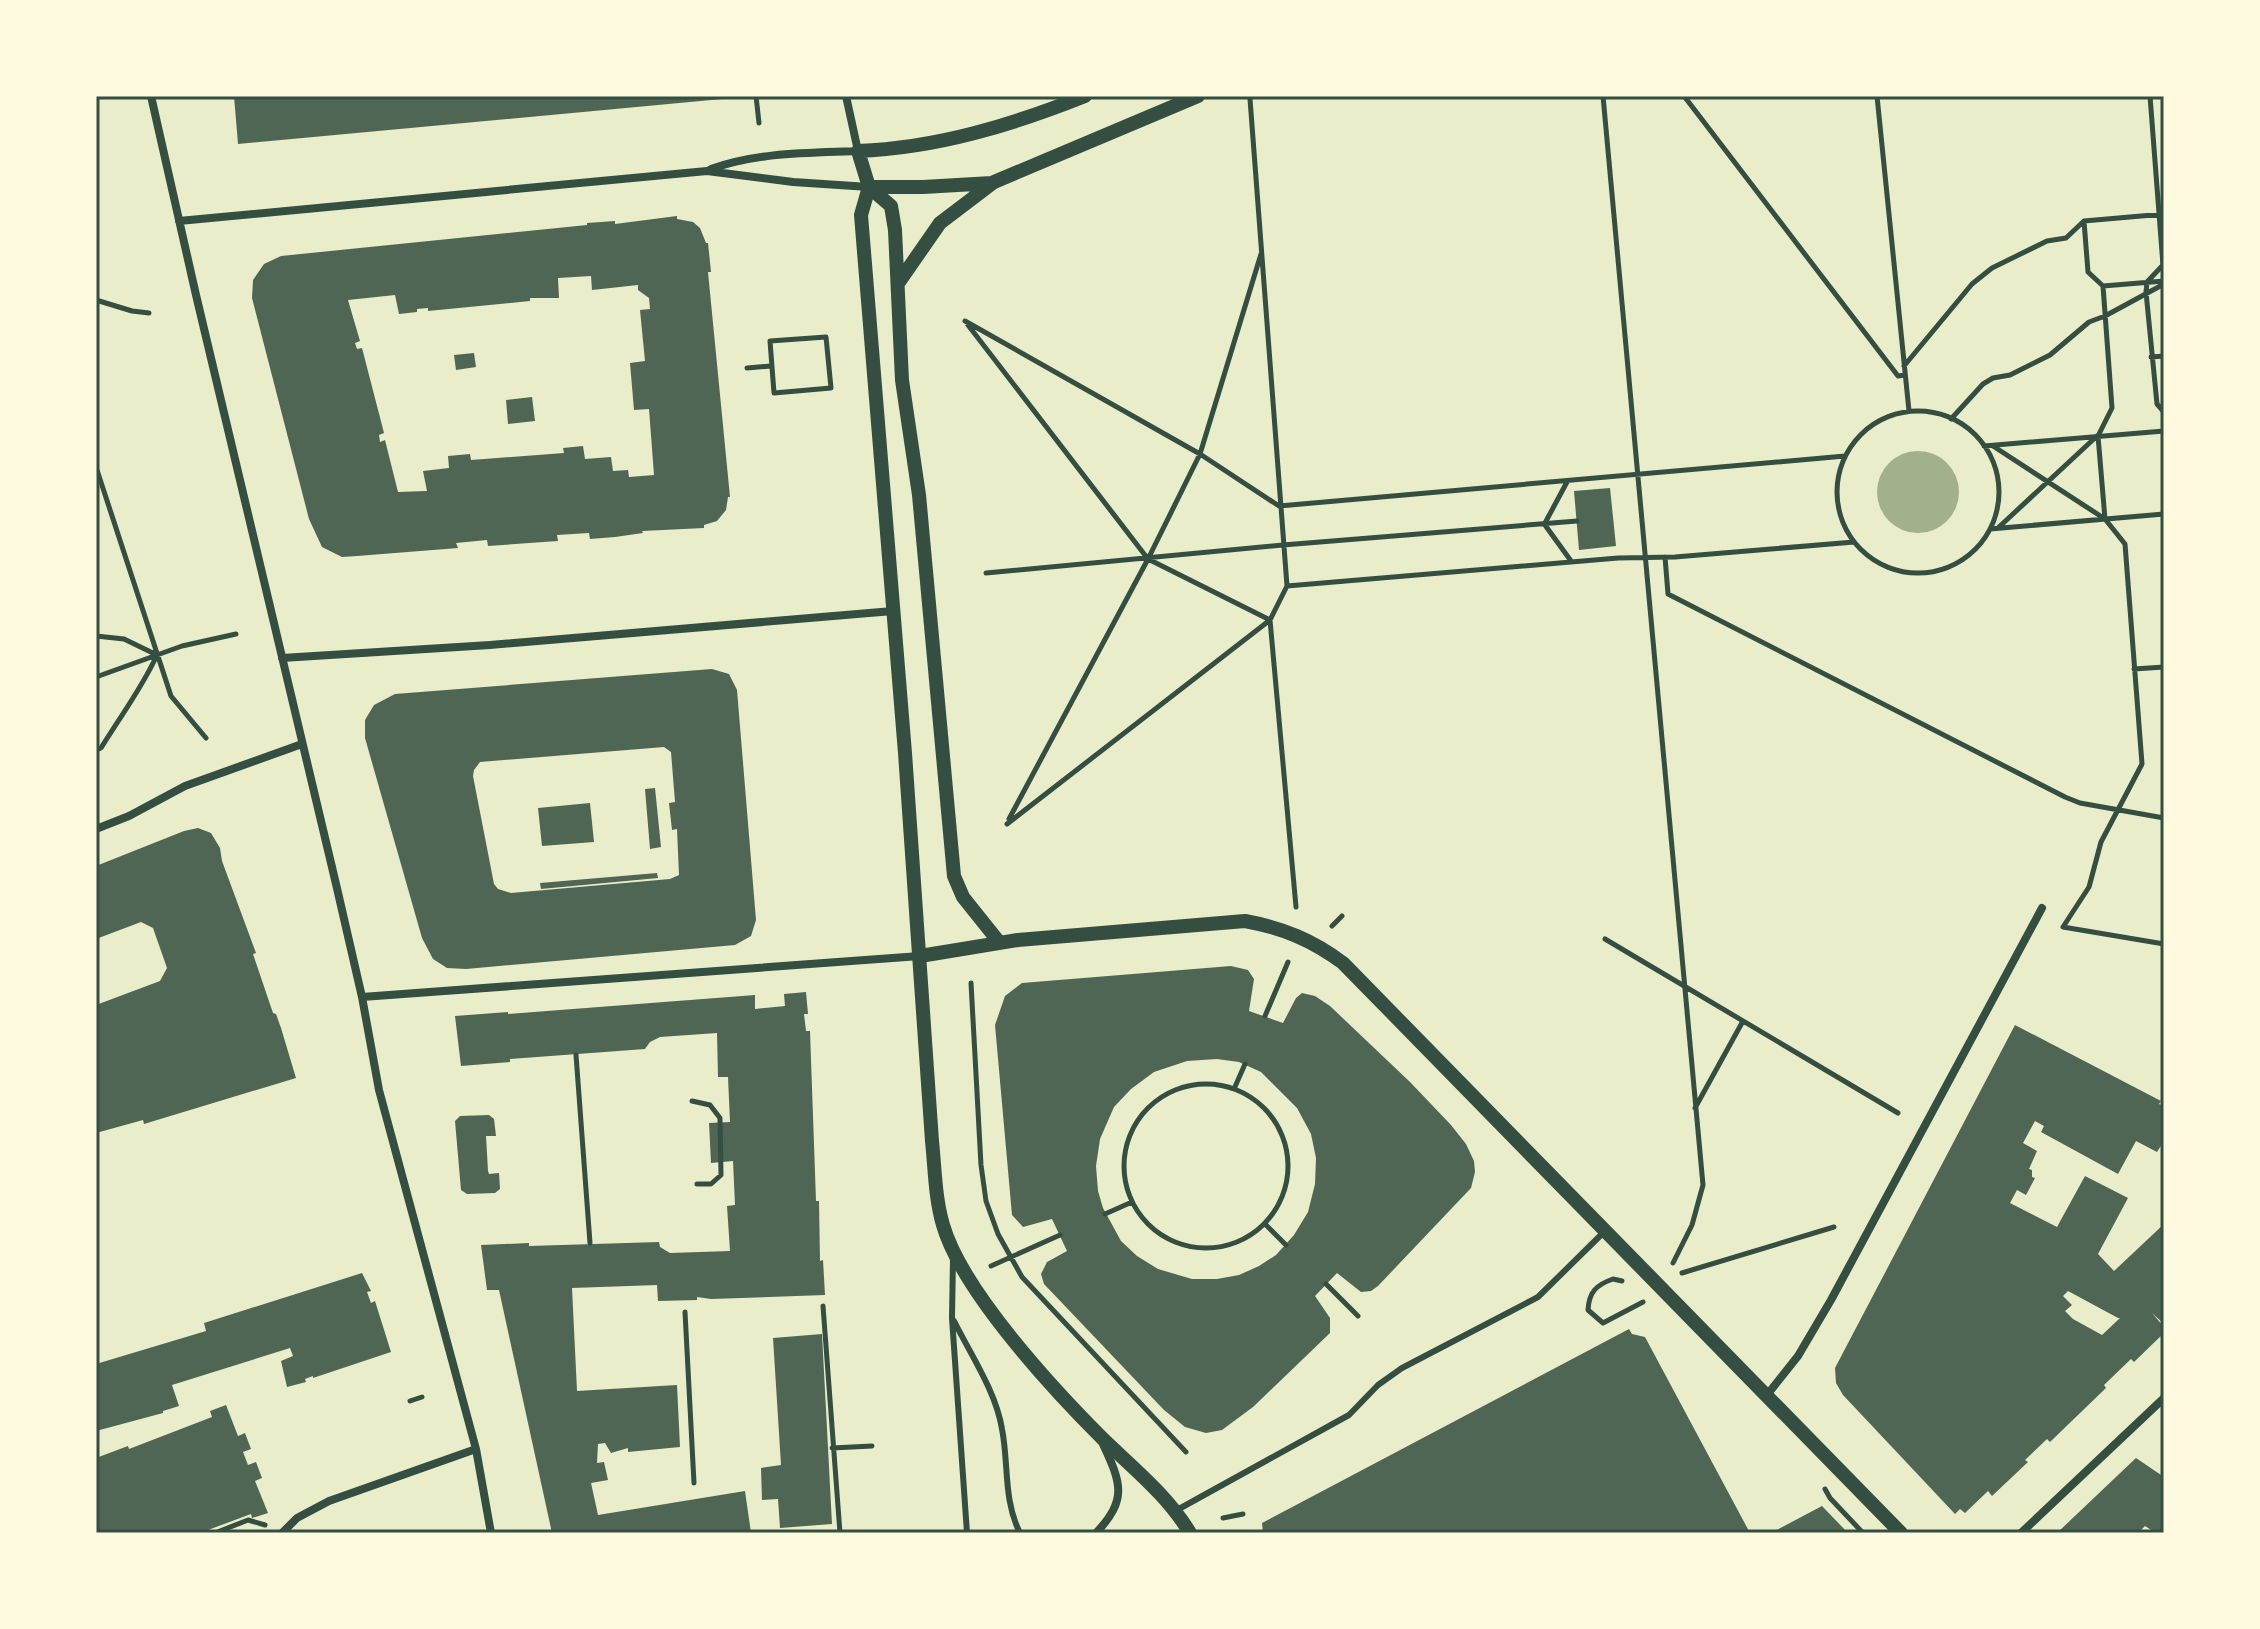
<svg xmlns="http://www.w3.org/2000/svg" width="2260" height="1629" viewBox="0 0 2260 1629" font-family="Roboto,sans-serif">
	<rect width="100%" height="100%" fill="#e9edc9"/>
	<path fill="#a3b18a" d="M1877 492a41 41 0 1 1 82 0a41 41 0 1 1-82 0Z"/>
	<path fill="#4f6655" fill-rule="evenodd" d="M234,96h487l1,3 -484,45z
		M677,216v3l16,3 7,6 6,15h2l3,29h-3l22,225h-2l-2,13 -9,11 -13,4v3l-62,3 1,2 -28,4 -25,2 -1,-6 -32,2 1,6 -70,5 -1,-6 -31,3 2,5 -101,8 -15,1 -20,-10 -13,-28 -57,-221 1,-18 11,-16 17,-8 306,-31v-2l28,-2v3zM591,276l1,14 46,-5v5l11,8 1,11 -10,1 5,51 -15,2 4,47 15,-1 5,66 -25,2 -1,-7 -15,1 -2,-14 -26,2 -2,-13 -20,2 1,5 -93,7 -1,-6 -22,2 1,12 -26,3 4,20 -29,1 -13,-52 -5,2 -1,-7 5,-2 -22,-85 -5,1 -2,-6 5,-2 -12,-41 47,-5 4,19 18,-2v-3l11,-1v3l102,-10v-3h29l-1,-20z
		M474,353l2,14 -20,3 -2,-15z
		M532,397l3,24 -27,3 -2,-24z
		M1610,488l6,58 -37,4 -5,-59z
		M712,669l17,5 8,16 19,230 -5,16 -16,9 -269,24 -19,-1 -14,-9 -11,-21 -57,-200v-18l9,-15 21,-11zM664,747l7,5 4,50 -6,1 3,27 5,-1 2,46 -9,4 -159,14 -13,-4 -4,-5 -21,-108 1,-6 6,-8z
		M655,788l6,59 -11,2 -5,-60z
		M590,803l4,39 -52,4 -4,-38z
		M198,828l13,5 9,15 2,13 34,92 -3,1 20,59 3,1 5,14 15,50 -152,46 -1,-4 -47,13v-128l64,-24 7,-13 -14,-40 -12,-6 -45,17v-73l88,-35z
		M657,873l1,5 -117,11 -1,-6z
		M1231,966l17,4 6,9 -5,32 34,12 13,-25 6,-5 13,3 15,10 80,76 41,43 15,19 8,17 1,11 -4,16 -93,98 -7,5 -10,1 -24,-19 -22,23 15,22v15l-77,74 -31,23 -16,3 -21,-6 -21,-17 -120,-126 -3,-10 6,-12 20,-11 -15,-32 -29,8 -11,-12 -17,-190 10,-29 17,-13zM1217,1059l22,3 22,10 36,36 14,26 5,24 -1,26 -7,28 -14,23 -18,20 -17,11 -20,9 -22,4h-25l-34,-10 -21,-13 -16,-15 -18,-33 -5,-17 -2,-25 4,-27 14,-32 17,-18 23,-17 33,-11z
		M806,992l2,22h-4l2,17h4l6,170h3l1,60 3,-1 2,35 -114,4 -14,-2v3l-39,1 -1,-16 -85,3 5,103 100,-6 3,62 -52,5v-4l-17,5 -6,-10 -7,1 -1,19 7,-1 4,18 -17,3 7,32 147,-24 6,42h-199l-53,-243h-12l-6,-45 48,-2v3l130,-4 1,5 10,6 60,-2 -3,-45 8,-1 -2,-44 -22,2 -2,-40 21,-1 -2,-45h-10l-1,-44 -57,4 -10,5 -5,7 -135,10v3l-49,4 -6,-50 53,-4v2l247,-19v14l30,-3 -1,-12z
		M2015,1025l146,76 -2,3 5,2v35l-7,11 -21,-11 -18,33 -77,-42 3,-6 -9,-5 -12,22 14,8 -8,18 3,1v7l3,1 -9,17 -9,-5 -7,13 47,24 28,-51 43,22 -30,56 16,17 50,-47v100l-12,-11 12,14v6l-30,29 -3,-3 -27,26 2,3 -56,54 -3,-3 -22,21 3,2 -36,34 -4,-5 -23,22 -5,-4 -5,5 -112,-119 -7,-12 -1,-15zM2068,1291l50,27h2l-18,17 -29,-16 -8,-8 7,-6 -9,-9z
		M489,1115l5,4 2,17h-10l2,35 1,3 10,-1 1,16 -5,4 -28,1 -6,-4 -6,-69 5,-5z
		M362,1273l9,18 -4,1 4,11 4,-2 16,51 -78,26v-2l-8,3 1,3 -19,5 -6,-26 12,-5 -3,-8 -118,37 7,21 -16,5v2l-67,18v-67l110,-33 -2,-8z
		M1629,1329l3,5 13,3 105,196h-487l-1,-10z
		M822,1334l10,190 -52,4 -2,-29 -16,1 -1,-32 20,-3 -8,-127z
		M226,1405l12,31 7,-3 6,16 -8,3 5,13 8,-3 6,16 -7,3 13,32 -16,5 -1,-4 -51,19h-104v-75l32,-12 1,3 83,-32 -2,-6z
		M2136,1458l28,19v56h-8l-11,-7 -7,7h-81z
		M1822,1506l26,27h-77z"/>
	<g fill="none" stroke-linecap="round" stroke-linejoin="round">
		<path stroke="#344e41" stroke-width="5" d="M756,96l3,27
			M1603,96l100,1089 -11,40 -19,38
			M1684,96l214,280 7,-1
			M1877,96l32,315
			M2150,96l13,169 -16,17 -1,10 11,112 7,8
			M1250,99l37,487
			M2084,221l4,51 15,14 9,122 -14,28 7,83 20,25 17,220 -41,78 -12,45 -26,40 101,17
			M2103,286l61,-5
			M96,300l36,11 17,2
			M965,321l235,133 79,52 566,-50
			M968,325l180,234 122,61 26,287
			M826,337l5,51 -57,5 -4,-52z
			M2151,357l13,-1
			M1904,366l68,-82 20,-16 55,-27 19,-3 18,-17 80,-7
			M747,368l24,-2
			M1837 492a81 81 0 1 1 162 0a81 81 0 1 1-162 0Z
			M1951,419l32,-35 10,-6 17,-3 40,-20 39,-33 16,-6 59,-32
			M1984,446l180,-15
			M1993,446l112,73
			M96,467l75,229 35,42
			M1545,523l22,-41
			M1545,525l26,36
			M1999,527l98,-91
			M1990,529l174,-15
			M1665,557l3,37 397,203 15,6 84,15
			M986,573l297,-28 294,-24
			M96,636l28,3 33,16c-15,33 -37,62 -56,93l-5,2
			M2134,669l30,-2
			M96,677l86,-31 54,-12
			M1009,819l139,-260 52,-105 61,-200
			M1007,824l263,-204 17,-34 331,-28 57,-1 179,-15
			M1332,926l10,-10
			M1605,939l293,174
			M971,983l10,182 5,36 12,33 24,43 164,175
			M1265,1016l23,-54
			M576,1055l14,188
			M1124 1166a82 82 0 1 1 164 0a82 82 0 1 1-164 0Z
			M1234,1089l11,-25
			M692,1101l18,4 10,13 1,57 -10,9h-14
			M1695,1108l48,-87
			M1105,1214l27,-12
			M1265,1224l21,21
			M991,1266l69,-31
			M1682,1273l152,-46
			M1622,1281l-9,-2c-17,6 -24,13 -25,31l15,13 40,-21
			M1326,1284l32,32
			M823,1306l17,227
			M685,1312l9,171
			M410,1401l12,-4
			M832,1448l40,-2
			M1825,1489l5,9 33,35
			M1223,1518l20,-4
			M215,1533l33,-13 17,5"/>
		<path stroke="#344e41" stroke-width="6" d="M953,1258l-1,60 15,215
			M954,1321c17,34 42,71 48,108 7,36 1,70 18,104
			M1177,1510l172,-95 29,-30 24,-17 136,-71 67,-66"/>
		<path stroke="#344e41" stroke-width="8" d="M151,96l45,199 140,589 26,113 17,93 97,359 15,84
			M711,169c48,-17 97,-16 147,-18l-12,-55
			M179,221l528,-50 86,11 76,5
			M282,658l208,-13 403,-34
			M96,829l33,-13 56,-30 117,-42
			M362,997l558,-41
			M1767,1395l31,-39 33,-56 211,-392
			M282,1533l15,-15 32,-17 147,-52
			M1096,1533c32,-34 25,-50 7,-89
			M2021,1533l143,-135"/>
		<path stroke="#344e41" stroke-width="14" d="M869,187l-8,28 44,538 27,388c3,28 3,57 11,84 19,66 111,165 160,214 31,30 65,57 87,94
			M869,187h54l69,-4
			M899,282l41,-59 54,-41 204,-86
			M999,942l-36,-45 -9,-21 -35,-381 -17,-115 -7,-150 -4,-24 -22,-19 -11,-36c79,-3 154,-26 227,-55
			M920,956l98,-16 227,-19c38,7 67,19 98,42l558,570"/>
	</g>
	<rect width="2260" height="1629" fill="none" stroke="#fefae0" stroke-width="196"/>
	<rect x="98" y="98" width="2064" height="1433" fill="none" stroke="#344e41" stroke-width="3"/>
</svg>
